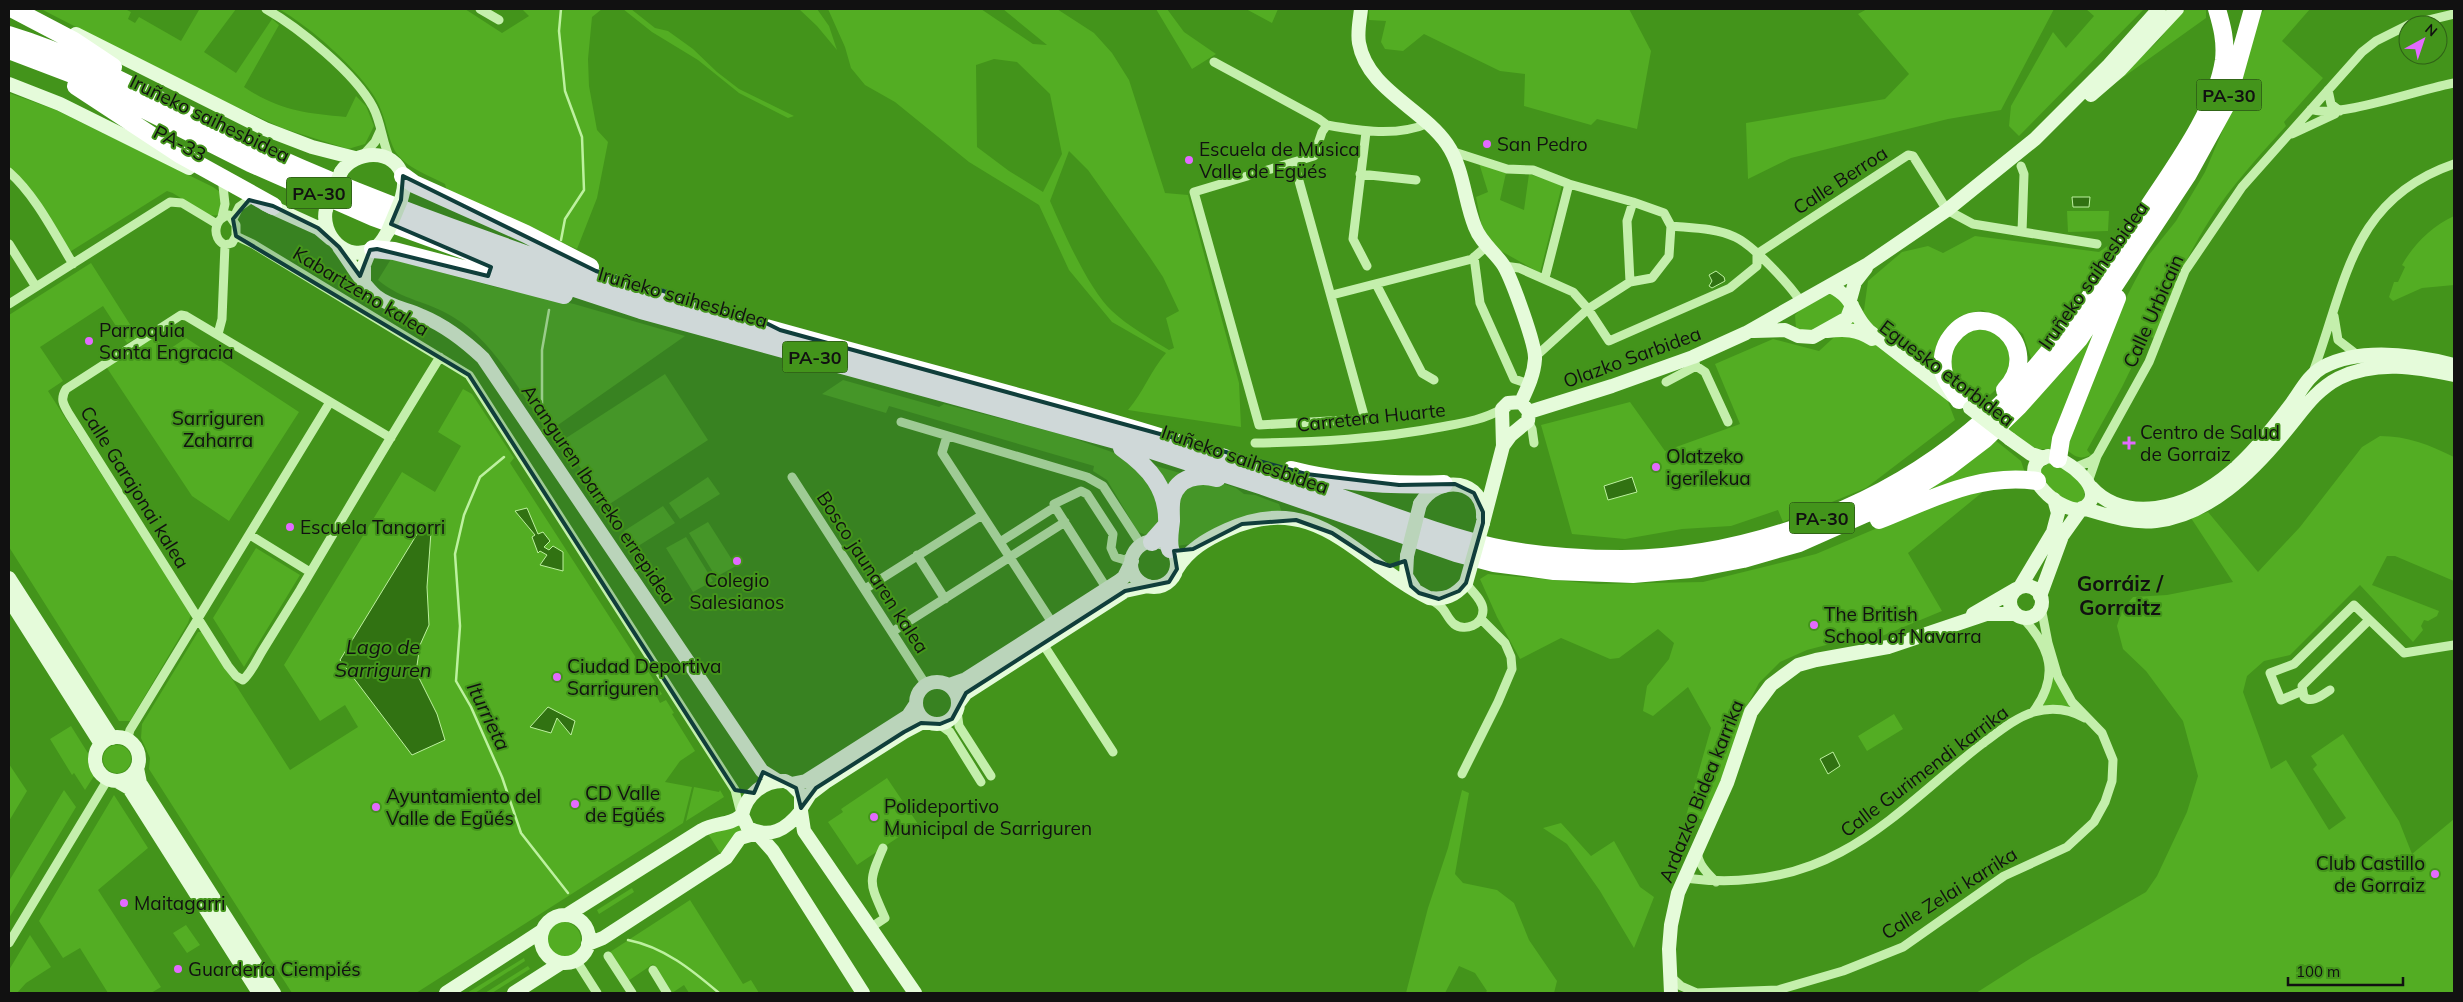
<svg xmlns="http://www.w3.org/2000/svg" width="2463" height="1002" viewBox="0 0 2463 1002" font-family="Mulish,sans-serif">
	<rect width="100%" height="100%" fill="#43941b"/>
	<path fill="#53ad23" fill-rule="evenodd" d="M41,9h84l6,3 -3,7 7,4 4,-6 42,24 18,-31 -1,-1h38l-32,43 32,21 36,-54 7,6 -35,62c36,24 61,26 102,30l10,-21 10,10 8,20 -9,18 -17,5 -66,-21 -89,-41z
		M279,9h186l37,24 27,-17 -7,-7h80l-10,8 -4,42 1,27 8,44 11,12 -11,56 -20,51 -119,-52 -12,-9 -1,-4c-17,-9 -44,-18 -52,-37 -8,-20 -8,-35 -21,-54 -21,-30 -61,-65 -93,-84z
		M623,9h8l24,19 13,3 25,18 24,23 22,17 55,27 -6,2 -49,-25 -41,-33 -46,-28z
		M799,9h18l12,17 8,24 -20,-24z
		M828,9h153l52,35 14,1 -44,-36h54l37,24 18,20 17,27 36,113 23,2 51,188 2,44 -113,-17c15,-17 23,-40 38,-57l-54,-31 -43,-52 -30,-65 -70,-43 -74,-60 -30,-17 -14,-17 -6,-21zM994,59l23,3 33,32 12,60 -19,38 -34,-21 -32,-24 -1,-82zM1069,151l19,19 61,86 14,21 16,34 -13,7 8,30 -5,2c-18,-11 -41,-24 -57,-39 -23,-21 -49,-80 -62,-110z
		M1156,9h11l17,23 32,22 -24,15z
		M1246,9h32l-6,14z
		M1369,9h260l22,42 -14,78 -40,-10 -6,6 -67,-19 1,-32 -25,-3 -76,-37 -21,17 -18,-2 -4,-7 5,-21 -17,-1z
		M1867,9h187l-53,101 -53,9 -157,39 -43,21 -2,-56 139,-24 24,-25 -51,-60z
		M2086,9h58l-125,127 -10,-10 2,-20 42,-74 13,16 28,-32z
		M2187,9h19v9l-95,68 47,-45 23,-29z
		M2265,9h45l-28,32 41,37 -39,44 2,4c-27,30 -55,60 -77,95 -23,36 -40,76 -55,117l-7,-2 -25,51 -35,63 4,5c-11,5 -16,2 -25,-6l32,-93 29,-60 21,-40 28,-35 29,-49 28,-66 27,-91z
		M9,93l47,17 157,77 7,5 2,18 -4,5c-17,4 -35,-20 -51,-24l-99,62 -59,-84z
		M1479,163l27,10 -6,27 24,10 5,-36 33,11 -22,88 -46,-26 -11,-15 -7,-35 12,-5z
		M2067,211h42l-1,20 -40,1z
		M2454,216v69l-32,3 -29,13 -4,-4 5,-15h4l7,-15 -3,-2c11,-20 30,-39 52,-49z
		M1975,236l124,16 18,-13 -85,122 -9,-27 -19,-15 -22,-9 -22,6 -20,23 -7,23 22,58 -89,68 -83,34 -5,-12 -47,16 -49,3 -57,10 -53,-5 -31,-109 89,-23 35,49 75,-27 -25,-60 58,-25 46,12 45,-41 4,-29 34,-29 26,-6 15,7z
		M391,259l108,29 75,16 111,32 -137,96c-28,-39 -52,-89 -95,-115 -25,-16 -50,-16 -75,-37z
		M91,263l47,74 -11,6 -24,-37 -63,41 23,34 -15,10 143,223 -3,9 -58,98h-11l-110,-174v-232z
		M1831,293l14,7v11l-36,23 -13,-6 -1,-13 6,-6z
		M2101,324l-49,125h-16l-30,-20 55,-56z
		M1990,327l24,25 -8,28 -28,26 -13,-8 -17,-26 5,-32 8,-8z
		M154,333l11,19 21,-14 113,74 -70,109 -37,-25 -87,-131z
		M665,374l43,66 -103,67 -42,-67z
		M843,380l96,27 5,-3 120,31 59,21 31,25 8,36 -13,19 -11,-4 -31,-52 -14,-9 1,-5 -205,-60 -3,7 -64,-19z
		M463,389l9,5 42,64 -4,5 130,201 3,-1 12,19 -6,4 4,5 5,-3 4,6 -5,3 3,6 6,-3 8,13 -2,1 23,37 -15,10 -15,21 27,5 -9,36 -267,170h-124l-143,-224 1,-11 -9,-20 1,-14 56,-92h4l88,138 68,-43 -13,-22 -25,16 -36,-56 118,-193 33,20 26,-46 -23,-14z
		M2380,436c27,0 50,9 74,21v124l-59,-25h-8l-15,29 67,26 -2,5 -9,5 -4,-1 -3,6 2,4 -10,12 -53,-57 -70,70 -26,6 -17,15 -4,16 28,77 15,-9 43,70 17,-12 -33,-49 4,-4 -6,-9 32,-22 56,87 13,33 42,-35v174h-478l55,-35 115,-66 11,-16 30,-64 11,-36 -15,-55 -37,-50 -23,-22 -6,-23 5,-16 11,-13 34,-2 66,-13 -42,-64 17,-6 50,60 42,-45 62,-80z
		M1995,440l26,21 4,12 -123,33z
		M2051,462l16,8 17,15v14l-7,5c-19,-6 -32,-17 -37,-35z
		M1149,464l38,11 -15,14z
		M708,477l12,17 -40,25 -11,-16z
		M1216,481l20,7 8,6 11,1 24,9 3,9 -92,31 -13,2 -3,-40 11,-19z
		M1990,486l-82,67 34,58 -60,25 -2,-5 -73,19 -27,12 -21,21 -14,27 -18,56 -23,54 -18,-4 25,-88 -23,-41 -35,29 -10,-5 4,-25 22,-27 5,-16 -16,-14 -39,29 -9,1 -49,-21 -41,21 -23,-42 -17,-38 8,-5 109,10 106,-2 113,-28 125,-53z
		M663,506l12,17 -40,25 -11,-17z
		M708,522l28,44 -20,11 -27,-44z
		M686,537l27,44 -20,11 -27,-44z
		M256,548l44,27 -56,92 -31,-49z
		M2052,669l23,39 -36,1z
		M1894,714l9,15 -36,22 -9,-15z
		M71,726l20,32 5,15 -11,17 -11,-17 -2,2 -22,-36z
		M103 759a14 14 0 1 1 28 0a14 14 0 1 1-28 0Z
		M9,764l18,27 -18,30z
		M887,778l31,46 -61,41 -29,-43 15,-10 -2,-3z
		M694,787l25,5 1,-2 4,7 -38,24z
		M64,790l12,17 -67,111v-37z
		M1462,790l7,3 -14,81 8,9 34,7 17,13 15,37 28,41 -3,12h-69l2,-2 -12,-18 -16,-7 -14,27h-39l22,-85 20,-60z
		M114,795l34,53 -50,42 63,97 -10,6h-43l-28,-45 -17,10 -24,-37z
		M738,823l4,8 -20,25 -15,-24 24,-3z
		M1561,823l30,33 23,-15 26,46 14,10 -20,51 -34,-57 -33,-47 -24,-16z
		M632,888l2,4 -35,22 -2,-4z
		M690,900l53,84 8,-4 8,13h-70l-5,-8 -12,8 -19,-29 -25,17 -18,-29z
		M545 940a18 18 0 1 1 36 0a18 18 0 1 1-36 0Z
		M186,925l14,20 -13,8 -14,-20z
		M30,935l21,32 -25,16 -9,10h-8v-23z
		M524,958l1,3 -50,32h-8z
		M528,966l2,3 -38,24h-7z"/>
	<path fill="#317212" stroke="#bdf19f" d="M2072,197h18l-1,10h-16z
		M1716,271l8,6 1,4 -13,7 -3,-2 3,-5 -3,-6z
		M1632,477l5,15 -29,8 -4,-14z
		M527,508l11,26 5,-2 7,9 -6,6 5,3 4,-4 10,6v19l-23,-6 7,-10 -7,-4 -2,2 -6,-16 3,-2 -20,-24z
		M422,526l9,6 -4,55 2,38 -9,20 -4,27 21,42 8,26 -33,15 -72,-95z
		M548,707l27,14 -4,14 -14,-17 -6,15 -21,-6z
		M1833,752l7,14 -12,8 -8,-15z"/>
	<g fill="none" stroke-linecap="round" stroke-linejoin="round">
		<path stroke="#bdf19f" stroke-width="2.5" d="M561,9l-2,22 6,60 17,46 2,53 -19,29 -4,21
			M542,418v-68l7,-40
			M504,457l-24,20 -16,38 -9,39 5,72 -4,55 15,26 31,70 19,56 47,60
			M628,940c36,7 64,30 91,53"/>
		<path stroke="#c4efac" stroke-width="9" d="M266,9c33,19 89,64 107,98 9,17 9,37 18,54
			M480,9l19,11
			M2408,25l46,-11
			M1214,62l105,57 8,6
			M2328,90l3,14 9,7
			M2311,109c23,11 113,-21 143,-26
			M1366,132l-13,107 14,27
			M2292,134l43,-20
			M1451,151l56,18 26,1 36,14 64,18
			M364,154l11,-12 5,-11
			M1294,163l71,256 -106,6 -65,-233 120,-36 8,-24 5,-7c33,6 70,12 102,-2
			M2021,166l3,8 -2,58
			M9,172c27,24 45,61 64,92
			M1360,174l56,6
			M229,215l7,10v11l-4,7 -7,2c-14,-7 -11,-27 4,-30z
			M222,217l3,-13 -2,-18
			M233,219l6,-12 10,-7
			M1671,226l-7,-13 -31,-11 -6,19 3,61 22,-4 17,-22 2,-30c21,2 45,2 64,11 18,8 55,48 66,65
			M236,236l17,8 216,131 266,415 6,24
			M9,244l27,43
			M1474,257l6,46 34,76 15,5
			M1504,266l15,2 54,24 15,17 42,-27
			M1545,278l24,-94
			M1376,284l46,89 12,7
			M1332,295l140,-36 15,-13
			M9,304l161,-102 12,1 35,21
			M2334,316l4,24 22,17
			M218,334l4,-15 3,-74
			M1535,357l53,-48 21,32 121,-53 27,-22v-12l151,-99 5,1 34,54 26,14 124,20
			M1693,357l3,9 9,6 23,50
			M2312,375c34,-89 37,-175 142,-211
			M1666,382l30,-16
			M1528,421l4,8 2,14
			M901,422l186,55 16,9 39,60
			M947,436l-5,17 111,171
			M391,438l-205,-122 -5,-1 -115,74c-6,10 -3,15 3,25l159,252 8,10 7,4c9,-8 14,-21 21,-32 12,-19 24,-39 36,-58 46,-78 92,-156 140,-233
			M1255,443c62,-1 124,-4 186,-16 21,-4 42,-7 61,-18
			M2074,468l17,-7 6,-5
			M792,477l134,208
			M2088,482l9,-26 52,-94 36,-91 57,-84 120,-135 14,-11 32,-16
			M1055,507l52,82
			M250,535l60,37
			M1000,542l55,-35 -1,-3 27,-13 6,3 26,40 -2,14 4,9 10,3 9,-6
			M917,555l28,44
			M865,589l117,-74
			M1429,598c4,3 9,6 13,10 4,4 6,11 12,16 11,8 29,1 29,-14 0,-10 -12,-19 -17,-27
			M2022,617c29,31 38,59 11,95
			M892,632l173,-110
			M1043,644l70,108
			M2330,690c-8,5 -18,14 -26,7l-2,-11 67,-66
			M2302,691l-21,9 -11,-27 24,-9 60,-59 50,48 50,-8
			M957,711l2,15 32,50
			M939,724l11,8 31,50
			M127,740l3,-10 200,-328
			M1462,774l36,-72 14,-33 -1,-12 -6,-14 -24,-24
			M1697,851c1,13 9,21 19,31
			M1684,878c54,7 109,0 157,-26 51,-27 95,-73 141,-108 15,-11 34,-27 52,-32 17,-5 35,-3 51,6
			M870,928l15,-10c-15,-35 -18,-34 -2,-70
			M9,943l99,-164
			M608,956l24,37
			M576,960l21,33
			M653,970l14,23
			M1669,975l12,11 16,7
			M1696,993l82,-3 65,-19 60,-24 101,-71 63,-29 27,-25 11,-20 7,-21 1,-21 -11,-27 -30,-31 -14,-25 -10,-34 -7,-36"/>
		<path stroke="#e5fbda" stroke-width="14" d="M1361,9c-1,10 -4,23 -2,34 8,46 63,65 88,101 17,25 17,56 28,83 6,16 20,25 29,39 8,14 32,79 31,93 -1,16 -8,30 -14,43
			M76,34l189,95 47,18 43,11
			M9,84l51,20 129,64
			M2091,95l29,-25 57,-61
			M341,172c14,-22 53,-25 62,5 3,8 0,15 -2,23
			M265,204l53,24 13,11
			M326,209c-6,26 20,54 47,40 7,-3 11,-11 15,-18
			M339,247c12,16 21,35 37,49 14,11 31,13 46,20 24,10 42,24 61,42l279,413 16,10
			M364,282v-17l6,-15
			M1830,286c27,13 20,27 39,45l85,66
			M1850,300l5,-18 11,-14
			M1754,331l31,-1 13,6 15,1 34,-19 5,-13
			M1827,331c17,-2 30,-2 45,8
			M1529,412l83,-26 81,-29 53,-24 122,-69 79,-54 88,-71 74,-74 50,-56
			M2010,439l21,15 13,4
			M2048,456c18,1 63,36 35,52 -18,10 -75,-39 -35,-52z
			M2091,487c17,19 40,24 65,21 59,-8 99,-56 133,-101 11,-14 18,-31 34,-40 38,-20 92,-12 131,-2
			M1420,504c19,-31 65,-24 63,13
			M2082,508c24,7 49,16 74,13 53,-6 96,-49 128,-88 18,-21 30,-42 55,-55 37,-18 78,-11 115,-3
			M1483,523l20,-77 -1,-37 6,-6 13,-1 8,10 -1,9 -17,14 -8,11
			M1131 564a23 23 0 1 1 46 0a23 23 0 1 1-46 0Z
			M1407,556l-1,20 8,12
			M1177,569c11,-19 30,-30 50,-39 90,-42 132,34 202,68 16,2 26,-2 37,-15
			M9,578l103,160
			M2010 602a16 16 0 1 1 32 0a16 16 0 1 1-32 0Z
			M2020,587l33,-55 5,-19 -4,-14
			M2040,596l22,-60 20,-28
			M9,599l92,145
			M1973,614l43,-25
			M916 703a21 21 0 1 1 42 0a21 21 0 1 1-42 0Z
			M949,685l17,-6 153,-98 5,-4 8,-16
			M958,704l8,-11 159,-102 23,-5
			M95 759a22 22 0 1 1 44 0a22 22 0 1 1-44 0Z
			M137,768l3,15 134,210
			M117,781l12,7 130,205
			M785,781l6,3 10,10v17c-15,19 -31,28 -53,17l-6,-13c4,-20 22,-35 43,-34z
			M791,784l15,-3 102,-65 8,-12
			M801,808l9,-14 17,-13 77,-49 17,-9h10
			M801,811l3,20 111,162
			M541 939a24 24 0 1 1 48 0a24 24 0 1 1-48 0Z
			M567,915l135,-85c14,-8 27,-4 40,-15
			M588,944l15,-6 123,-80 14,-20 17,-5 16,18 90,142
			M446,993l96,-62
			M514,993l47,-30
			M1671,993l-2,-44 2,-24 7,-32 49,-110 24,-71 20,-27 27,-20 18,-5 72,-13 98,-33h30"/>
		<path stroke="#fff" stroke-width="18" d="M13,9l61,32 39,26
			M9,35c83,25 158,71 236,108 78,37 159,68 241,97 174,64 357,108 536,158 50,14 101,27 150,43 58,18 115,38 172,58 49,17 98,36 149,48 42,9 86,12 129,12 122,-1 255,-49 348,-127 44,-36 80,-79 113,-125 23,-32 43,-65 64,-98 28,-43 69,-97 77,-149 2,-19 -2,-34 -7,-51
			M9,50l71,27 170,86 123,54 135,49 133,44 504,138 118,38 193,67 38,10 60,8 79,3 58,-5 52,-10 56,-16 97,-43 51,-32 38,-29 34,-33 60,-67 109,-165 38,-69 27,-96
			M76,86l105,69 92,51
			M403,176l11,8 112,50 64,33
			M373,249l21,2 170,44
			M1959,400c-4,-8 -12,-17 -15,-26 -3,-13 -1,-27 7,-37 32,-44 95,10 54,53
			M1122,448c27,19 47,41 45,77l-15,17
			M2058,459l3,-20 56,-141
			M1291,470c51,13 102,16 153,14
			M1879,520c53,-21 99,-47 158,-39
			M1170,549c-2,-10 0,-18 1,-28 0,-8 -1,-16 1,-24 6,-20 27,-24 45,-19"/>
		<path stroke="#e5fbda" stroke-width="14" d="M326,209l15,-37
			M388,231l13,-31
			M1970,408l40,31
			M1407,556l13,-52
			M1466,583l17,-60"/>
	</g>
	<path fill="#103e3b" fill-opacity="0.2" stroke="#103e3b" stroke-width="4" stroke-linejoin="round" d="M403,176l193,95 162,48 22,11 526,144 93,11 56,-1 19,9 9,19v11l-17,60 -7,8 -20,8 -20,-6 -8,-7 -6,-25 -15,5 -15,-5 -43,-28 -36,-13 -54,4 -49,25 -19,2 3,18 -8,13 -44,9 -159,102 -14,26 -12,5 -19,-1 -17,9 -88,56 -15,20 -5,-20 -33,-16 -9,21 -19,-3 -266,-415 -233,-139 -3,-17 16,-19 24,6 45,22 21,19 21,29 10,-26 7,-1 111,27 3,-9 -100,-43 10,-24z"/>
	<g fill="#e36aff" stroke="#43941b" stroke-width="2">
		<circle cx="1487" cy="144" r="5"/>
		<circle cx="1189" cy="160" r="5"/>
		<circle cx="89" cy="341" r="5"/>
		<path d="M2126.5 435.5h5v5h5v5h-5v5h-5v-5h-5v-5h5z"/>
		<circle cx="1656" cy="467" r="5"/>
		<circle cx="290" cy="527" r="5"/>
		<circle cx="737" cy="561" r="5"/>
		<circle cx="1814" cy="625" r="5"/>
		<circle cx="557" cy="677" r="5"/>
		<circle cx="575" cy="804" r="5"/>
		<circle cx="376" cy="807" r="5"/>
		<circle cx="874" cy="817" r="5"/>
		<circle cx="2435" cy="874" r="5"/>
		<circle cx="124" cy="903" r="5"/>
		<circle cx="178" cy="969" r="5"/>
	</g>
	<g text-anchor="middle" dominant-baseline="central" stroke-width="4" stroke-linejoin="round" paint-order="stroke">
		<g fill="#43941b" stroke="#203814" stroke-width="1">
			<rect x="2196.5" y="79.5" width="65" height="31" rx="4"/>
			<rect x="286.5" y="177.5" width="65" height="31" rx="4"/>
			<rect x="782.5" y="341.5" width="65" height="31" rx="4"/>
			<rect x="1789.5" y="502.5" width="65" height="31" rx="4"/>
		</g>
		<g font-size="18" font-weight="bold" fill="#111">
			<text x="2229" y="95">PA-30</text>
			<text x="319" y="193">PA-30</text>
			<text x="815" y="357">PA-30</text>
			<text x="1822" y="518">PA-30</text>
		</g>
		<g font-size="19" fill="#111" stroke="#43941b">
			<text transform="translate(210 118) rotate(26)">Iruñeko saihesbidea</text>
			<text transform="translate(180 143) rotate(27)">PA-33</text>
			<text transform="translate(1840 180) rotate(-33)">Calle Berroa</text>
			<text transform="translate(2093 275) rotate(-55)">Iruñeko saihesbidea</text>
			<text transform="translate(361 291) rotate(31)">Kabartzeno kalea</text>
			<text transform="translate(683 297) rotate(16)">Iruñeko saihesbidea</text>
			<text transform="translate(2153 311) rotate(-66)">Calle Urbicain</text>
			<text transform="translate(1632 357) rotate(-20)">Olazko Sarbidea</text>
			<text transform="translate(1947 373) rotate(37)">Eguesko etorbidea</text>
			<text transform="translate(1371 417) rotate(-6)">Carretera Huarte</text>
			<text transform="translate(1245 459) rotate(19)">Iruñeko saihesbidea</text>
			<text transform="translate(135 487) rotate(58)">Calle Garajonai kalea</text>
			<text transform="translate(599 494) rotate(56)">Aranguren Ibarreko errepidea</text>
			<text transform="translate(873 572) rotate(57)">Bosco jaunaren kalea</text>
			<text transform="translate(1924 771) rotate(-37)">Calle Gurimendi karrika</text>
			<text transform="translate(1701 791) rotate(-68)">Ardazko Bidea karrika</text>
			<text transform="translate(1949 893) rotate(-32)">Calle Zelai karrika</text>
		</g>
		<g font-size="19" fill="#111" stroke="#43941b" text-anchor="start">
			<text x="1497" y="144">San Pedro</text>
			<text x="1199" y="149">Escuela de Música<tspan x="1199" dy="22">Valle de Egüés</tspan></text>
			<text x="99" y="330">Parroquia<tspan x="99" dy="22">Santa Engracia</tspan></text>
			<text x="2140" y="432">Centro de Salud<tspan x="2140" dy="22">de Gorraiz</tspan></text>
			<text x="1666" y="456">Olatzeko<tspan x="1666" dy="22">igerilekua</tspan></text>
			<text x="300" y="527">Escuela Tangorri</text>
			<text x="737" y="580" text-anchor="middle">Colegio<tspan x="737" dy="22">Salesianos</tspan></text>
			<text x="1824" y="614">The British<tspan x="1824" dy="22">School of Navarra</tspan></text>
			<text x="567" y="666">Ciudad Deportiva<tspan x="567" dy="22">Sarriguren</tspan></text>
			<text x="585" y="793">CD Valle<tspan x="585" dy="22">de Egüés</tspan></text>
			<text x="386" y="796">Ayuntamiento del<tspan x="386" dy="22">Valle de Egüés</tspan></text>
			<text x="884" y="806">Polideportivo<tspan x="884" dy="22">Municipal de Sarriguren</tspan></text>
			<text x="2425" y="863" text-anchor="end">Club Castillo<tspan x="2425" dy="22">de Gorraiz</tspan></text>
			<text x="134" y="903">Maitagarri</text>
			<text x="188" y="969">Guardería Ciempiés</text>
		</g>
		<g font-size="19" fill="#111" stroke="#43941b">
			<text x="218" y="418">Sarriguren<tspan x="218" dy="22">Zaharra</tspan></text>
		</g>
		<g font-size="20" font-style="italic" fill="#111" stroke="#43941b">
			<text x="383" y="646">Lago de<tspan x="383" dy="23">Sarriguren</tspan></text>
			<text transform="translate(489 716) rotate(64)">Iturrieta</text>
		</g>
		<g font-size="21" font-weight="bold" fill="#111" stroke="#43941b">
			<text x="2120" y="583">Gorráiz /<tspan x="2120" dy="24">Gorraitz</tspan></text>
		</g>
	</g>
	<rect width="2463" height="1002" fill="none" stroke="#111111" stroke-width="20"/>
	<g transform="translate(2423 40) rotate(40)"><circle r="24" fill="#43941b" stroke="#2f6017"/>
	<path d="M0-4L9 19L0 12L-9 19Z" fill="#e36aff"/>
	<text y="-8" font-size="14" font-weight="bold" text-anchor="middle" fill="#111111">N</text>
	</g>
	<path d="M2288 977v8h115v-8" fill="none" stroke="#111111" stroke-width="2.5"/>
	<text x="2296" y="977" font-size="15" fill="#111111" stroke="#43941b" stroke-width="4" paint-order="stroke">100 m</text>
</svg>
